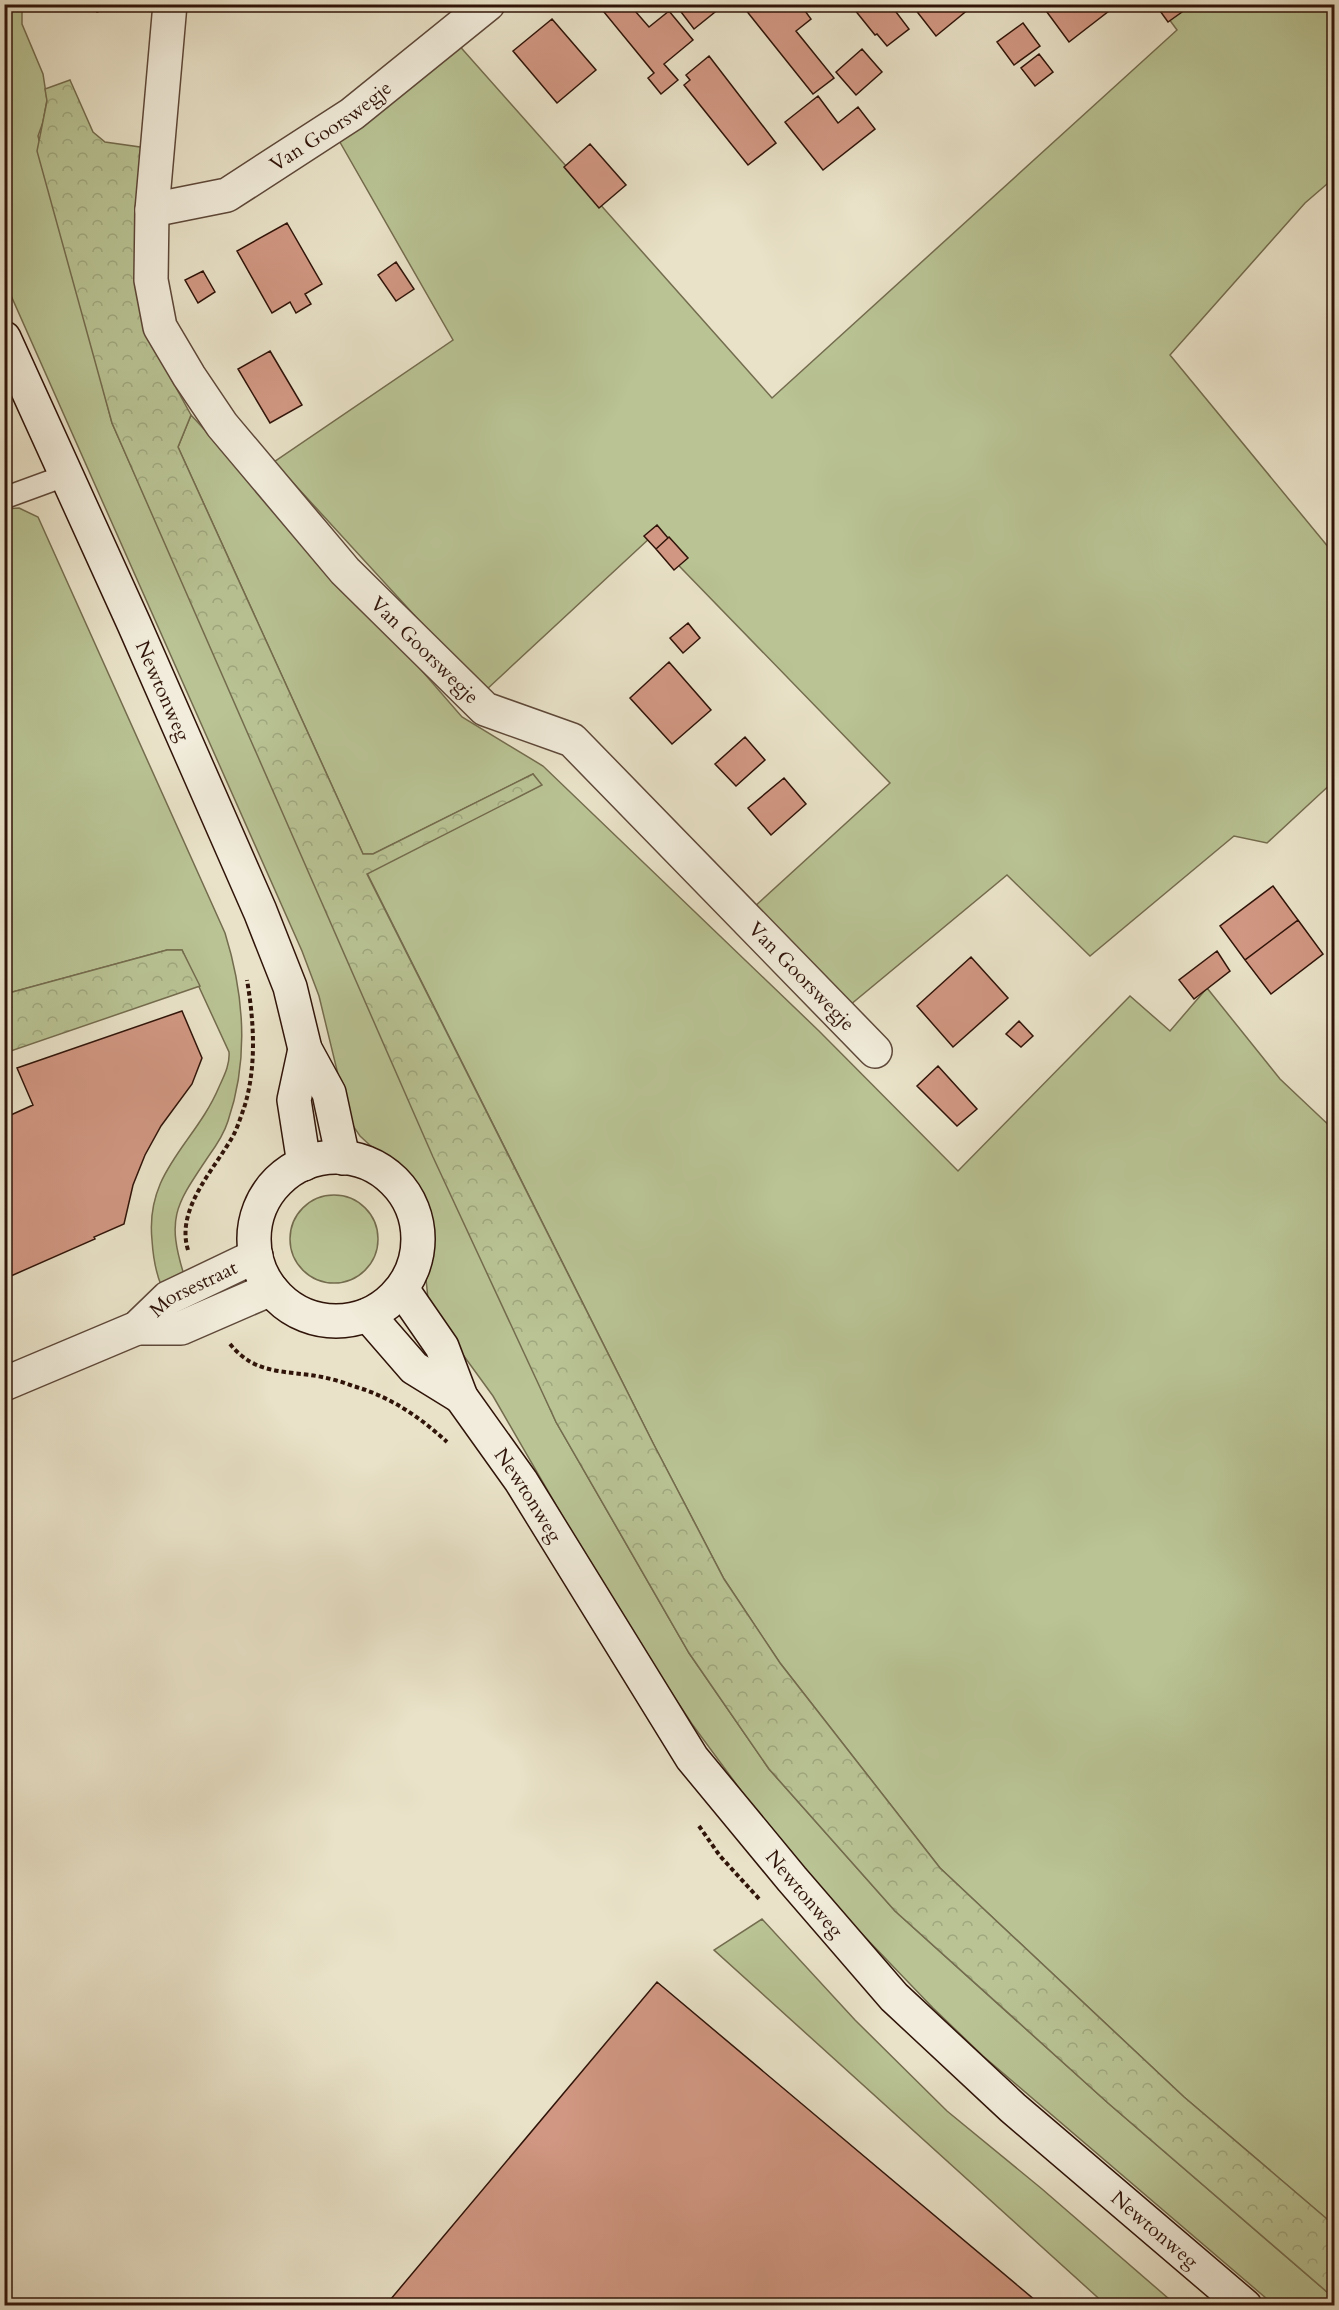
<svg xmlns="http://www.w3.org/2000/svg" width="1339" height="2310" viewBox="0 0 1339 2310" font-family="Cardo,serif">
	<defs>
		<pattern id="forest-crowns" width="20" height="18" patternUnits="userSpaceOnUse" patternTransform="scale(1.5)"><rect width="20" height="18" fill="#b9c394"/><path d="M2 6a3 3 0 1 1 6 0M12 15a3 3 0 1 1 6 0" fill="none" stroke="#9fa77e"/></pattern>
	</defs>
	<rect width="100%" height="100%" fill="#e9e2c8"/>
	<filter id="stains"><feTurbulence type="fractalNoise" baseFrequency=".00333" numOctaves="4"/><feColorMatrix values="0 0 0 0 .2 0 0 0 0 .09 0 0 0 0 .02 0 0 0 .5 -.17"/></filter>
	<radialGradient id="worn" r=".72"><stop offset=".6" stop-color="#630" stop-opacity="0"/><stop offset="1" stop-color="#630" stop-opacity=".3"/></radialGradient>
	<path fill="#b9c394" stroke="#746c4e" stroke-width="1.5" d="M4,5h22l-4,5v14l21,50 4,26 -4,22 -5,14 74,287 444,999 133,231 80,116 126,142 213,192 226,195v7h-60l-291,-249 -50,-48 -95,-99 -93,-113 -53,-72 -77,-117 -122,-211 -59,-81 -6,-16 -2,-20 8,-44 -6,-27 -7,-18 -15,-18 -15,-13 -18,-11 -13,-12 -11,-16 -30,-124 -17,-45 -297,-669z
		M1163,5h171v173l-29,25 -135,152 164,199v227l-67,62 -33,-7 -144,120 -83,-81 -157,130 -97,-97 137,-125 -239,-246 -165,153 -25,-24 -187,-204 179,-122 -116,-203 119,-95 316,356 405,-368 -17,-23z
		M191,415l159,173 112,129 81,49 276,265 139,140 172,-175 40,35 37,-43 73,91 54,51v1095l-150,-128 -244,-229 -160,-205 -56,-84 -70,-134 -287,-572 174,-88 -8,-11 -160,80h-10l-185,-407z
		M19,508l19,9 187,416c19,61 24,126 3,188 -4,13 -12,25 -20,36 -32,48 -42,60 -24,118l-23,10c-6,-15 -8,-29 -9,-45 -7,-69 43,-96 67,-153 5,-11 11,-22 10,-35l-47,-102h-15l-162,44 -1,-485z
		M290 1239a44 44 0 1 1 88 0a44 44 0 1 1-88 0Z
		M762,1919l93,101 92,91 95,78 134,116h-70l-392,-355z"/>
	<path fill="url(#forest-crowns)" stroke="#746c4e" stroke-width="1.5" d="M70,80l23,52 12,10 42,6 21,225 23,42 -13,32 185,407h10l160,-80 9,11 -175,89 287,571 70,134 56,84 160,205 244,229 150,128v73l-226,-195 -213,-192 -126,-142 -80,-116 -133,-231 -123,-265 -321,-734 -75,-272 10,-50 -2,-12z
		M167,950h15l18,36 -195,67v-59z"/>
	<path fill="#d19782" stroke="#301409" stroke-width="1.5" d="M94,4h24l-21,8z
		M600,4h29l20,23 20,-16 24,29 -29,24 14,16 -17,14 -13,-16 6,-5 -55,-67z
		M675,4h50l-31,25z
		M741,4h59l11,15 -15,12 38,47 -21,16z
		M850,4h40l19,25 -22,17 -10,-12 -2,1z
		M911,4h64l-39,32z
		M1041,4h77l-49,38z
		M1155,4h33l1,3 -21,15z
		M552,19l44,51 -39,33 -44,-52z
		M1023,23l17,23 -26,19 -17,-23z
		M862,49l20,23 -26,23 -20,-23z
		M1039,54l14,18 -18,14 -14,-18z
		M709,56l67,87 -28,22 -64,-80 6,-5 -4,-5z
		M818,96l20,27 20,-16 17,22 -52,41 -38,-48z
		M590,144l36,41 -27,23 -35,-41z
		M287,223l35,61 -17,10 6,10 -15,9 -6,-11 -18,11 -35,-62z
		M396,262l18,27 -18,12 -18,-26z
		M203,271l12,21 -17,11 -13,-23z
		M270,351l32,54 -32,18 -32,-54z
		M657,525l11,13 -12,11 -12,-13z
		M669,537l19,21 -14,12 -18,-21z
		M688,623l12,15 -17,15 -13,-15z
		M669,662l42,48 -39,34 -42,-46z
		M745,737l20,23 -29,26 -21,-22z
		M784,778l22,26 -35,31 -23,-27z
		M1273,886l25,34 -53,40 -25,-34z
		M1298,920l25,34 -52,40 -26,-34z
		M1217,951l13,20 -36,28 -15,-19z
		M971,957l37,41 -55,49 -36,-41z
		M182,1011l20,47 -10,26 -31,42 -16,29 -12,30 -9,39 -30,13 1,2 -91,40v-161l29,-13 -16,-37z
		M1019,1021l14,15 -12,11 -15,-13z
		M938,1066l39,43 -20,17 -40,-40z
		M657,1982l385,324h-657z"/>
	<g fill="none" stroke-linecap="round" stroke-linejoin="round">
		<defs>
			<path id="service" d="M4,498l63,-23"/>
			<g id="minor">
				<path id="s1" d="M170,4l-18,206 -1,70 9,47 29,49 33,49 123,146 140,138 87,31 303,311"/>
				<path id="s2" d="M152,210l75,-15 125,-81 136,-110"/>
				<path d="M137,1328h44l90,-39"/>
				<path id="s3" d="M4,1384l133,-56 31,-30 88,-42"/>
			</g>
			<g id="secondary">
				<path id="s4" d="M4,338l130,286 126,287 30,76 15,62 24,44 14,65"/>
				<circle cx="336" cy="1239" r="82"/>
				<path d="M304,1164l-10,-64 11,-51"/>
				<path id="s5" d="M402,1289l40,58 19,50 60,84 171,277 100,121 102,118 119,111 232,198"/>
				<path d="M368,1315l46,53 47,29"/>
			</g>
		</defs>
		<use href="#service" stroke="#5e4839" stroke-width="24"/>
		<use href="#minor" stroke="#5e4839" stroke-width="36"/>
		<use href="#secondary" stroke="#301409" stroke-width="36"/>
		<path stroke="#301409" stroke-width="4" stroke-dasharray="4.5 3" stroke-linecap="butt" d="M188,1250c-13,-42 28,-82 46,-116 4,-8 7,-18 10,-26 13,-41 10,-87 3,-128
			M230,1344c26,32 56,26 92,33 10,2 21,5 31,9 36,10 67,31 94,56
			M699,1826l21,30 41,45"/>
		<use href="#service" stroke="#f1ecdb" stroke-width="21"/>
		<use href="#minor" stroke="#f1ecdb" stroke-width="33"/>
		<use href="#secondary" stroke="#f1ecdb" stroke-width="33"/>
	</g>
	<g text-anchor="middle" dominant-baseline="central" stroke-width="4.5" stroke-linejoin="round" paint-order="stroke">
		<g font-size="20" fill="#301409" stroke="#f1ecdb">
			<text stroke="none"><textPath href="#s2" startOffset="201">Van Goorswegje</textPath></text>
			<text stroke="none"><textPath href="#s1" startOffset="744">Van Goorswegje</textPath></text>
			<text stroke="none"><textPath href="#s4" startOffset="387">Newtonweg</textPath></text>
			<text stroke="none"><textPath href="#s1" startOffset="1250">Van Goorswegje</textPath></text>
			<text stroke="none"><textPath href="#s3" startOffset="214">Morsestraat</textPath></text>
			<text stroke="none"><textPath href="#s5" startOffset="243">Newtonweg</textPath></text>
			<text stroke="none"><textPath href="#s5" startOffset="729">Newtonweg</textPath></text>
			<text stroke="none"><textPath href="#s5" startOffset="1215">Newtonweg</textPath></text>
		</g>
	</g>
	<rect width="1339" height="2310" fill="none" stroke="#e9e2c8" stroke-width="24"/>
	<rect x="6" y="6" width="1327" height="2298" fill="none" stroke="#301409" stroke-width="3"/>
	<rect x="12" y="12" width="1315" height="2286" fill="none" stroke="#301409" stroke-width="1.5"/>
	<rect width="100%" height="100%" filter="url(#stains)"/>
	<rect width="100%" height="100%" fill="url(#worn)"/>
</svg>
